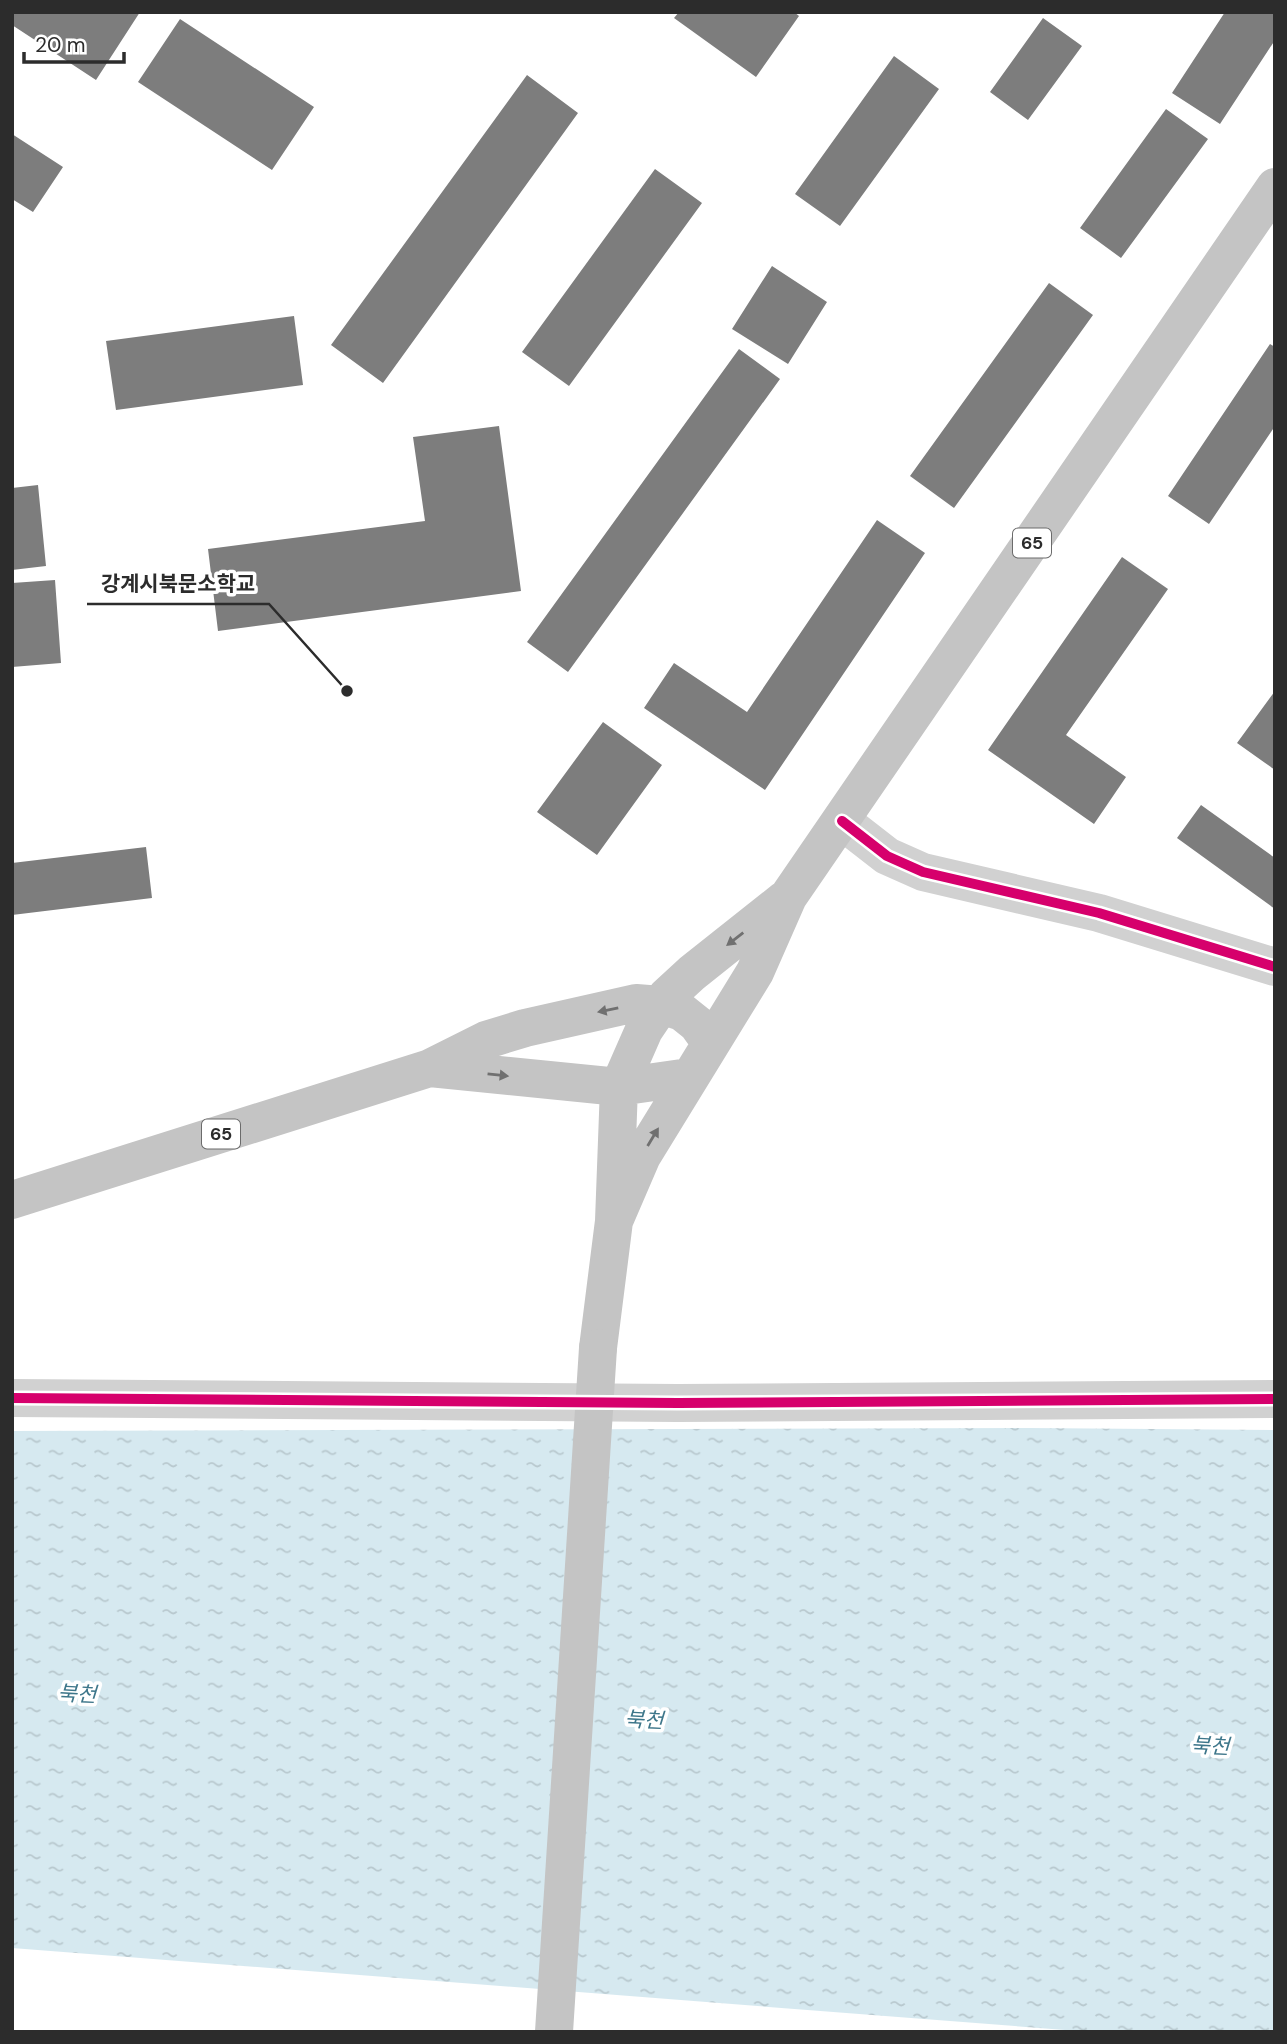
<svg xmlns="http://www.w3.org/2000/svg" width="1287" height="2044" viewBox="0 0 1287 2044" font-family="'DM Sans','Noto Sans KR',sans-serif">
	<defs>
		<pattern id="water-ripples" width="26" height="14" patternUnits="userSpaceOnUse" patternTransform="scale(1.75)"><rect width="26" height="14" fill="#d6e9f0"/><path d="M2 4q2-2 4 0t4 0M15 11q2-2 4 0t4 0" fill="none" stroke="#b8c8ce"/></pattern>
	</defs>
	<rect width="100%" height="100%" fill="#fff"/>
	<path fill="url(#water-ripples)" d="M1031,1428l244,2v602h-184l-1079,-84v-517z"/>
	<path fill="#7d7d7d" d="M12,12h128l-44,68 -84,-55z
		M679,12h115l5,4 -43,61 -82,-59z
		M1225,12h50v28l-55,84 -48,-31z
		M1043,18l39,28 -54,74 -38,-28z
		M180,19l134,88 -42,63 -134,-88z
		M894,56l45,33 -99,137 -45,-32z
		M527,75l51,38 -195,270 -52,-38z
		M1166,109l42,30 -87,119 -41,-30z
		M12,134l51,33 -30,45 -21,-13z
		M655,169l47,34 -133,183 -47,-34z
		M772,266l55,36 -39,62 -56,-35z
		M1049,283l44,32 -139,193 -44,-32z
		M294,316l9,69 -187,25 -10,-69z
		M1270,344l5,3v79l-66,98 -41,-28z
		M739,349l41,30 -212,293 -41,-30z
		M499,426l22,165 -303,40 -10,-82 217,-28 -12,-84z
		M38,485l8,81 -34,4v-82z
		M877,520l48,33 -160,237 -121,-82 30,-45 73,49z
		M1122,557l46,32 -102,146 60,42 -32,47 -106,-74z
		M55,580l6,83 -49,4v-84z
		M1275,691v79l-38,-27z
		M603,722l59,43 -65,90 -60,-43z
		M1201,805l74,53v51l-98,-71z
		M146,847l6,51 -140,17v-52z"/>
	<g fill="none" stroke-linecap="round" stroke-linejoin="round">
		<path stroke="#d1d1d1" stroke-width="38" d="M842,821l45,35 36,16 176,41 176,54
			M12,1398l666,5 597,-4"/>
		<path stroke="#c4c4c4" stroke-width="38" d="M430,1068l189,19 70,-10
			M12,1200l418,-132 56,-28 39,-12 111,-25 25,2 21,7 15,12 13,18
			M614,1221l28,-65 113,-184 33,-75 487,-710
			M598,1348l16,-127 5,-134 25,-57 23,-34 25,-23 92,-73"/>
		<path stroke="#c4c4c4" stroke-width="38" d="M554,2032l44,-684"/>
		<defs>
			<path id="cycleway" d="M842,821l45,35 36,16 176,41 176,54
				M12,1398l666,5 597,-4"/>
		</defs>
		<use href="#cycleway" stroke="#fff" stroke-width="15"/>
		<use href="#cycleway" stroke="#d6006c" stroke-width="10"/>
	</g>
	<defs><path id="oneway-solid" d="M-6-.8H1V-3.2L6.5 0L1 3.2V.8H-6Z" transform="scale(1.75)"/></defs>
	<g fill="#707070">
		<use href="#oneway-solid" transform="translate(735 939) rotate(142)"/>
		<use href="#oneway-solid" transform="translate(608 1010) rotate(168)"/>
		<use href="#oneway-solid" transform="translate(498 1075) rotate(6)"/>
		<use href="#oneway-solid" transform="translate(653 1137) rotate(-59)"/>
	</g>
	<g text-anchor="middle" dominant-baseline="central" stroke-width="7" stroke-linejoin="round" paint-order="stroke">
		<g fill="#fff" stroke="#6b6b6b" stroke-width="2">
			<rect x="1013" y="528.5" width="38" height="29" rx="5"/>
			<rect x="202" y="1119.5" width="38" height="29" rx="5"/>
		</g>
		<g font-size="18" font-weight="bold" fill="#2c2c2c">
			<text x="1032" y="543">65</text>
			<text x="221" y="1134">65</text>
		</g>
		<g font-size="21" font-style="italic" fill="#3d768a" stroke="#fff">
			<text transform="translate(77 1694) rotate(3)">북천</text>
			<text transform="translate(644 1720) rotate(3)">북천</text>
			<text transform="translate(1210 1746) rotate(3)">북천</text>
		</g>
	</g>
	<path fill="none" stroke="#2c2c2c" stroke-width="2.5" d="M347 691L269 604H87"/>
	<circle fill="#2c2c2c" stroke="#fff" stroke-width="2.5" cx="347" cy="691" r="7"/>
	<g font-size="21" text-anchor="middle" font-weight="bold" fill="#2c2c2c" stroke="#fff" stroke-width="7" stroke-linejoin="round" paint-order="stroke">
		<text x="178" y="591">강계시북문소학교</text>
	</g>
	<rect width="1287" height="2044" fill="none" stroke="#2c2c2c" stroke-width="28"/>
	<path d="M24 52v10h100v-10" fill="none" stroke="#2c2c2c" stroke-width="3.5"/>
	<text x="35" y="52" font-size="21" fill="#2c2c2c" stroke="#ffffff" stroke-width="5" paint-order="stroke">20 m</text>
</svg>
